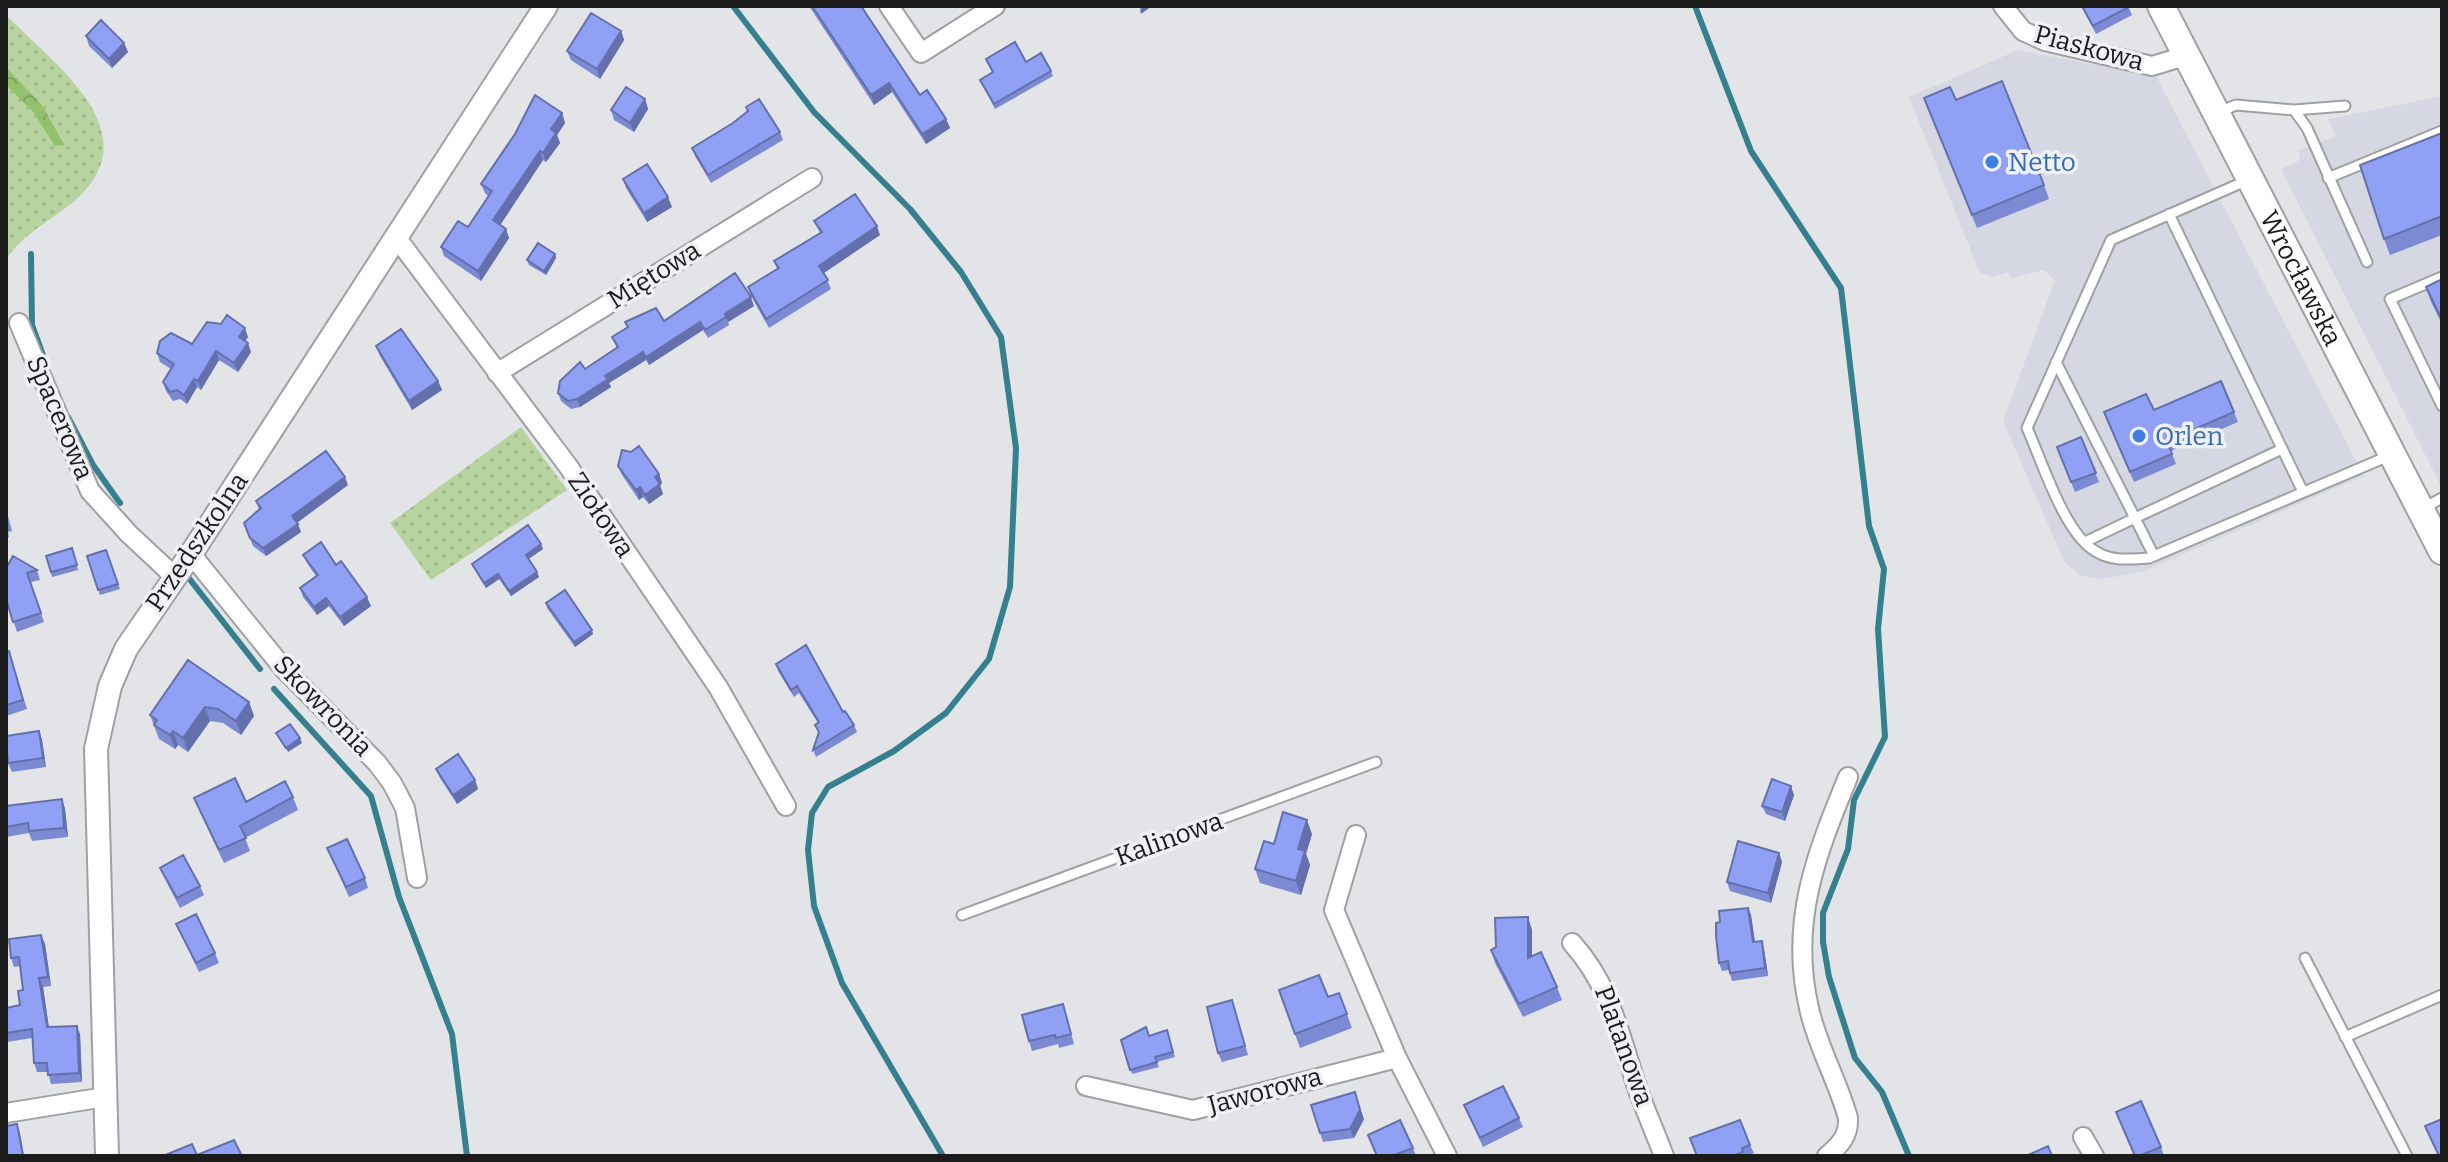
<svg xmlns="http://www.w3.org/2000/svg" width="2448" height="1162" viewBox="0 0 2448 1162" font-family="Bitter,serif">
	<defs>
		<pattern id="grass-dots" width="8" height="8" patternUnits="userSpaceOnUse" patternTransform="scale(2)"><rect width="8" height="8" fill="#b6d3a0"/><path d="M2 2h.1M6 6h.1" fill="none" stroke="#9cb589" stroke-width="1.8" stroke-linecap="round"/></pattern>
		<pattern id="forest-crowns" width="20" height="18" patternUnits="userSpaceOnUse" patternTransform="scale(2)"><rect width="20" height="18" fill="#93c16b"/><path d="M2 6a3 3 0 1 1 6 0M12 15a3 3 0 1 1 6 0" fill="none" stroke="#7ea55c"/></pattern>
	</defs>
	<rect width="100%" height="100%" fill="#e3e4e7"/>
	<path fill="#d5d8e2" d="M2018,50l138,26 208,400 -220,95 -41,8 -22,-3 -16,-13 -62,-142 52,-141 -12,-10 -31,8 -5,-6 -13,5 -14,-4 -71,-176z
		M2442,96v392l-161,-319 19,-9 -1,-10 37,-14 -8,-17z"/>
	<path fill="url(#grass-dots)" d="M6,15c50,51 148,119 66,188 -21,17 -53,34 -66,57v-175l27,27 22,33 10,-1 -23,-39 -36,-38z
		M521,427l46,63 -136,90 -41,-57z"/>
	<path fill="url(#forest-crowns)" d="M6,67l36,38 23,40 -10,1 -22,-34 -27,-27z"/>
	<g fill="none" stroke-linecap="round" stroke-linejoin="round">
		<path stroke="#367f8f" stroke-width="6" d="M733,6l81,106 96,97 51,63 40,65 15,111 -6,139 -21,72 -43,54 -52,38 -66,36 -16,26 -4,37 6,56 28,77 101,173
			M1695,6l56,145 90,137 28,238 15,43 -6,60 7,108 -31,63 -6,49 -25,64v29l6,35 26,81 27,34 27,64
			M31,254l1,71 15,41
			M68,417l25,48 27,38
			M188,577l72,92
			M274,689l97,107 28,101 53,137 15,122"/>
		<defs>
			<path id="service" d="M2294,110l13,18 60,134
				M2219,112l17,-7 58,5 51,-4
				M2328,178l114,-47
				M2248,180l-137,60 -84,188c15,33 37,105 68,123 17,11 35,8 54,7l242,-103
				M2169,214l134,278
				M2442,277l-52,22 52,107
				M2056,362l79,156 147,-69
				M2424,508l18,-10
				M2085,542l50,-24 19,38
				M962,915l414,-153
				M2305,958l102,198
				M2345,1037l97,-42"/>
			<path id="minor" d="M889,6l32,47 74,-47
				M2003,6l20,25 22,10 107,25 33,-10
				M396,237l172,229 150,221 68,119
				M19,323l71,168 39,43 46,43
				M497,373l315,-195
				M191,554l93,115 93,94 15,20 13,25 12,70
				M1356,835l-22,75 63,148 50,98
				M1572,943c40,44 48,95 67,150 8,21 17,42 25,63
				M1086,1086l107,24 204,-52
				M6,1113l99,-16
				M2083,1137l11,19
				M1827,1156c13,-11 22,-20 21,-38 -10,-37 -31,-72 -39,-110 -20,-86 7,-153 39,-231"/>
			<path id="tertiary" d="M107,1156l-11,-407 14,-63 16,-37 65,-95 355,-548"/>
			<g id="secondary">
				<path id="s1" d="M2161,6l281,545"/>
			</g>
		</defs>
		<use href="#service" stroke="#9fa0a2" stroke-width="13"/>
		<use href="#minor" stroke="#9fa0a2" stroke-width="22"/>
		<use href="#tertiary" stroke="#9fa0a2" stroke-width="26"/>
		<use href="#secondary" stroke="#9fa0a2" stroke-width="30"/>
		<use href="#service" stroke="#fff" stroke-width="9"/>
		<use href="#minor" stroke="#fff" stroke-width="18"/>
		<use href="#tertiary" stroke="#fff" stroke-width="22"/>
		<use href="#secondary" stroke="#fff" stroke-width="26"/>
	</g>
	<path fill="#7b8ad3" d="M809,6h52l59,89 26,24 4,9 -24,16 -34,-52 -18,13z
		M2081,6h47l4,9 -36,19z
		M621,31l3,9 -24,39 -29,-19 -4,-9z
		M86,36l38,7 4,9 -16,16 -23,-22z
		M986,59l40,3 25,9 2,5 -58,33 -15,-29 12,-8z
		M1924,98l32,2 88,85 5,14 -72,29z
		M645,99l3,10 -14,23 -20,-12 -3,-10z
		M746,107l34,25 3,8 -72,43 -16,-27 -3,-8 41,-25 14,-11z
		M562,113l3,10 -8,12 3,8 -14,19 -3,-2 -43,65 9,13 -28,43 -37,-25 -3,-9 27,-20 20,-31 -3,-3 -4,-9z
		M2442,133v102l-52,20 -6,-16z
		M623,179l49,28 -25,15 -21,-34z
		M814,221l66,14 -56,38 7,16 -62,39 -18,-32 -3,-9 29,-18 -3,-8 46,-28z
		M555,254l1,4 -10,17 -17,-10 -2,-5z
		M2442,279v45l-11,-22 -5,-15z
		M754,306l-26,16 1,3 -21,13 -5,-8 -54,35 -3,-5 -37,23 2,4 -31,20 -9,2 -10,-8 -3,-8 27,-24 32,-21 -5,-11 15,-9 -2,-6 39,-1z
		M248,337l-3,4 6,11 -13,20 -19,-12 -18,30 -4,-3 -10,17 -7,-5 -7,2 -7,-10 -3,-9 8,-13 -11,-7 -3,-9 35,-9z
		M376,346l62,35 4,9 -30,20 -32,-54z
		M2154,410l80,2 4,10 -67,29 5,13 -42,18 -26,-60z
		M2081,437l18,45 -24,10 -18,-45z
		M618,466l41,8 3,9 -2,2 3,9 -14,10 -6,-7 -4,3 -17,-25z
		M348,485l-51,38 4,9 -35,24 -13,-10 -9,-23 15,-13 -3,-9z
		M6,509l6,22 -4,1 1,5 -3,1z
		M72,548l6,22 -26,7 -6,-21z
		M543,549l-15,10 11,18 -28,19 -12,-17 -13,9 -14,-24z
		M106,550l14,39 -20,6 -13,-39z
		M303,555l33,10 35,41 -27,20 -15,-20 -12,9 -14,-18 -3,-9 16,-12 -9,-13z
		M6,565l31,5 3,10 -9,2 13,40 -27,10 -11,-33z
		M546,603l47,31 -18,13 -28,-39z
		M6,652l6,9 15,48 -21,7z
		M188,660l61,42 5,14 -13,19 -18,-12 -13,-2 -22,31 -10,-7 -3,4 -16,-10 -9,-24z
		M776,664l67,48 11,13 3,7 -41,25 -3,-7 6,-16 -4,-9 3,-2 -19,-30 -5,4 -16,-26z
		M39,731l3,9 4,27 -34,5 -4,-9z
		M436,769l39,11 3,9 -21,15 -17,-26z
		M1794,795l-9,26 -19,-7 -4,-8z
		M293,797l5,13 -53,28 5,13 -26,12 -25,-53 -5,-12 52,4z
		M62,799l3,10 3,28 -36,4 -3,-8 -23,4v-31z
		M1312,834l-6,20 4,11 -9,30 -41,-12 -5,-14 19,-25z
		M327,848l38,30 3,10 -19,9z
		M1779,853l3,9 -11,41 -41,-12 -3,-9z
		M160,868l40,18 4,9 -24,13 -16,-31z
		M1748,908l3,7 4,27 9,7 4,27 -36,5 -3,-11 -7,1 -3,-8 1,-41z
		M176,924l39,29 4,10 -20,9z
		M1532,930v26l25,31 5,13 -39,17 -28,-54 -4,-13z
		M41,935l4,9 6,42 -8,1 6,40 31,7 2,48 -31,2 -3,-12h-11l-3,-9 -2,-25 -25,4 -1,-2v-32l14,-3 3,-15 -3,-24 -6,1 -3,-9z
		M1279,990l49,7 11,-4 13,35 -52,20z
		M1063,1004l11,40 -15,4 -1,-4 -26,7 -3,-10z
		M1235,1009l13,46 -26,7 -4,-9z
		M1167,1030l8,27 -18,5 2,5 -27,7 -11,-34 28,-4z
		M1464,1105l55,13 4,9 -40,20z
		M1364,1119l-10,19 -31,4 -3,-9z
		M1368,1135l45,13 3,8h-39z
		M1750,1145l4,8 -7,3h-50z
		M2161,1147l3,9h-30z"/>
	<path fill="#6470ac" d="M1144,6h8l-11,8 -1,-5z
		M621,31l3,9 -24,39 -3,-10z
		M124,43l4,9 -16,16 -3,-9z
		M889,83l3,9 -18,13 -3,-10z
		M645,99l3,10 -14,23 -4,-9z
		M562,113l3,10 -8,12 3,8 -14,19 -3,-9 8,-24z
		M946,119l4,9 -24,16 -4,-10z
		M540,151l3,9 -46,70 -4,-10z
		M668,197l4,10 -25,15 -3,-9z
		M877,226l3,9 -58,39 -3,-8z
		M506,229l3,9 -28,43 -3,-10z
		M555,254l1,4 -10,17 -2,-4z
		M751,297l3,9 -26,16 -3,-8z
		M700,322l3,8 -54,35 -3,-8z
		M245,328l3,9 -6,9 -3,-9z
		M248,343l3,9 -13,20 -4,-9z
		M216,351l3,9 -18,30 -3,-9z
		M643,352l3,8 -37,23 2,4 -31,20 -3,-8 28,-23z
		M194,379l3,8 -10,17 -3,-9z
		M438,381l4,9 -30,20 -3,-9z
		M659,474l3,9 -2,2 3,9 -14,10 -4,-9 10,-18z
		M345,477l3,8 -53,39 -3,-8z
		M640,487l3,10 -4,3 -3,-10z
		M298,524l3,8 -35,24 -3,-8z
		M541,544l2,5 -16,11 -1,-5z
		M537,572l2,5 -28,19 -2,-5z
		M498,574l1,5 -13,9 -2,-5z
		M367,597l4,9 -27,20 -4,-9z
		M326,598l3,8 -12,9 -3,-8z
		M592,630l1,4 -18,13 -1,-5z
		M249,702l5,14 -13,19 -5,-14z
		M205,707l5,14 -22,31 -5,-14z
		M39,731l3,9 4,27 -3,-9z
		M173,731l5,14 -3,4 -5,-14z
		M300,738l2,5 -14,9 -2,-4z
		M475,780l3,9 -21,15 -4,-9z
		M1791,786l3,9 -9,26 -3,-9z
		M62,799l3,10 3,28 -4,-9z
		M1307,820l5,14 -6,20 4,11 -9,30 -5,-14 2,-32z
		M1779,853l3,9 -11,41 -3,-10z
		M1748,908l3,7 5,35 -3,-8z
		M1528,917l4,13v41l-4,-13z
		M41,935l4,9 6,42 -3,-9z
		M1762,941l2,8 4,27 -3,-8z
		M39,978l4,9 7,49 -3,-9z
		M77,1026l3,8 2,48 -3,-9z
		M1355,1092l9,27 -10,19 -4,-9z
		M17,1124l3,9 4,23h-1z"/>
	<path fill="#8fa0f5" stroke="#6470ac" stroke-width="2" d="M812,6h49l59,89 7,-5 19,29 -24,15 -33,-51 -18,12z
		M2082,6h46l1,1 -36,19z
		M591,13l30,18 -24,38 -30,-18z
		M101,20l23,23 -15,16 -23,-23z
		M1015,42l11,20 15,-9 10,18 -57,33 -14,-24 13,-8 -7,-13z
		M2002,81l42,104 -72,30 -48,-117 26,-11 6,13z
		M626,87l19,12 -15,24 -19,-13z
		M535,95l27,18 -11,16 5,4 -13,20 -3,-2 -47,69 13,9 -28,42 -37,-24 17,-26 10,6 24,-36 -11,-7 34,-50z
		M759,99l21,33 -72,43 -16,-27 41,-25 15,-12 -2,-4z
		M2442,133v83l-58,23 -24,-74z
		M647,164l21,33 -24,16 -21,-34z
		M855,194l22,32 -58,40 9,14 -62,39 -18,-32 31,-19 -5,-7 48,-29 -8,-11z
		M538,243l17,11 -11,17 -17,-11z
		M735,273l16,24 -26,17 1,3 -21,13 -5,-8 -54,35 -3,-5 -38,24 3,3 -31,20 -9,2 -10,-8 2,-12 20,-19 5,7 33,-22 -6,-10 16,-10 -3,-5 31,-14 8,13z
		M2442,279v41l-16,-33z
		M227,315l18,13 -6,9 9,6 -14,20 -18,-12 -18,30 -4,-2 -10,16 -7,-5 -7,2 -7,-10 11,-18 -17,-11 3,-12 11,-8 21,11 15,-22 14,2z
		M401,329l37,52 -29,20 -33,-55z
		M2221,381l13,31 -67,29 5,13 -42,18 -26,-60 42,-18 8,16z
		M2081,437l15,36 -25,9 -14,-35z
		M639,446l20,28 -4,3 5,7 -15,11 -5,-8 -4,3 -18,-24 4,-16 9,2z
		M326,451l19,26 -53,39 6,8 -35,24 -13,-10 -6,-15 17,-15 -5,-7z
		M528,525l13,19 -15,11 11,17 -28,19 -11,-17 -14,9 -12,-19z
		M321,542l15,23 5,-4 26,36 -27,20 -14,-19 -12,9 -14,-19 18,-13 -15,-20z
		M72,548l5,17 -26,7 -5,-16z
		M106,550l12,34 -20,6 -11,-34z
		M13,556l24,14 -10,3 14,40 -28,9 -7,-23v-34h2z
		M565,590l27,40 -18,12 -28,-39z
		M806,645l37,67 2,-1 9,14 -41,25 6,-18 -4,-7 4,-3 -22,-36 -6,4 -15,-26z
		M9,651l14,49 -17,5v-53z
		M188,660l61,42 -13,19 -18,-12 -13,-2 -22,31 -10,-7 -3,4 -16,-10 3,-5 -7,-5z
		M290,724l10,14 -14,10 -10,-15z
		M39,731l4,27 -35,5 -2,-27z
		M458,754l17,26 -22,15 -17,-26z
		M235,778l11,24 39,-21 8,16 -53,29 6,12 -27,12 -25,-52z
		M1772,779l19,7 -9,26 -20,-6z
		M62,799l2,29 -35,3 -1,-8 -22,4v-21z
		M1283,812l24,8 -9,29 7,2 -9,30 -41,-12 9,-28 10,3z
		M347,839l18,39 -19,9 -19,-39z
		M1738,841l41,12 -11,40 -41,-11z
		M183,855l17,31 -23,12 -17,-30z
		M1748,908l5,34 9,-1 3,27 -35,5 -2,-12 -9,2 -3,-27v-13l4,-1 -1,-11z
		M196,914l19,39 -19,10 -20,-39z
		M1528,917v41l13,-6 16,35 -38,17 -28,-54 5,-3 -1,-29z
		M41,935l7,42 -9,1 8,49 30,-1 2,47 -31,2 -1,-12h-13l-2,-34 -26,4v-25l14,-3 -2,-14 5,-1 -4,-33 -8,1 -2,-19z
		M1319,975l9,22 11,-4 8,21 -52,20 -16,-44z
		M1232,1000l13,46 -27,7 -11,-46z
		M1063,1004l8,30 -15,4 -1,-3 -26,6 -7,-26z
		M1146,1027l3,9 18,-6 6,22 -18,5 2,5 -27,8 -9,-30z
		M1503,1086l16,32 -39,20 -16,-33z
		M1355,1092l5,18 -10,19 -30,4 -9,-28z
		M2141,1101l20,46 -22,9h-4l-19,-44z
		M2442,1119v37h-3l-14,-30z
		M1400,1120l13,28 -21,8h-15l-9,-21z
		M1740,1120l10,25 -8,3 1,4 -10,4h-36l-7,-18z
		M17,1124l6,32h-17v-30z
		M234,1140l7,14 -4,2h-74l29,-12 5,11z
		M2048,1146l4,10h-26z"/>
	<g fill="#3f7fe0" stroke="#f0f1f4" stroke-width="3">
		<circle cx="1992" cy="162" r="8"/>
		<circle cx="2139" cy="436" r="8"/>
	</g>
	<g text-anchor="middle" dominant-baseline="central" stroke-width="7" stroke-linejoin="round" paint-order="stroke">
		<g font-size="26" fill="#1b1b1c" stroke="#f0f1f4">
			<text transform="translate(2089 48) rotate(15)">Piaskowa</text>
			<text transform="translate(654 275) rotate(-32)">Miętowa</text>
			<text stroke="none"><textPath href="#s1" startOffset="306">Wrocławska</textPath></text>
			<text transform="translate(60 418) rotate(67)">Spacerowa</text>
			<text transform="translate(601 515) rotate(56)">Ziołowa</text>
			<text transform="translate(197 542) rotate(-56)">Przedszkolna</text>
			<text transform="translate(323 706) rotate(46)">Skowronia</text>
			<text transform="translate(1169 839) rotate(-20)">Kalinowa</text>
			<text transform="translate(1624 1046) rotate(70)">Platanowa</text>
			<text transform="translate(1265 1091) rotate(-15)">Jaworowa</text>
		</g>
		<g font-size="26" fill="#366cbe" stroke="#f0f1f4" text-anchor="start">
			<text x="2008" y="162">Netto</text>
			<text x="2155" y="436">Orlen</text>
		</g>
	</g>
	<rect width="2448" height="1162" fill="none" stroke="#1b1b1c" stroke-width="16"/>
</svg>
